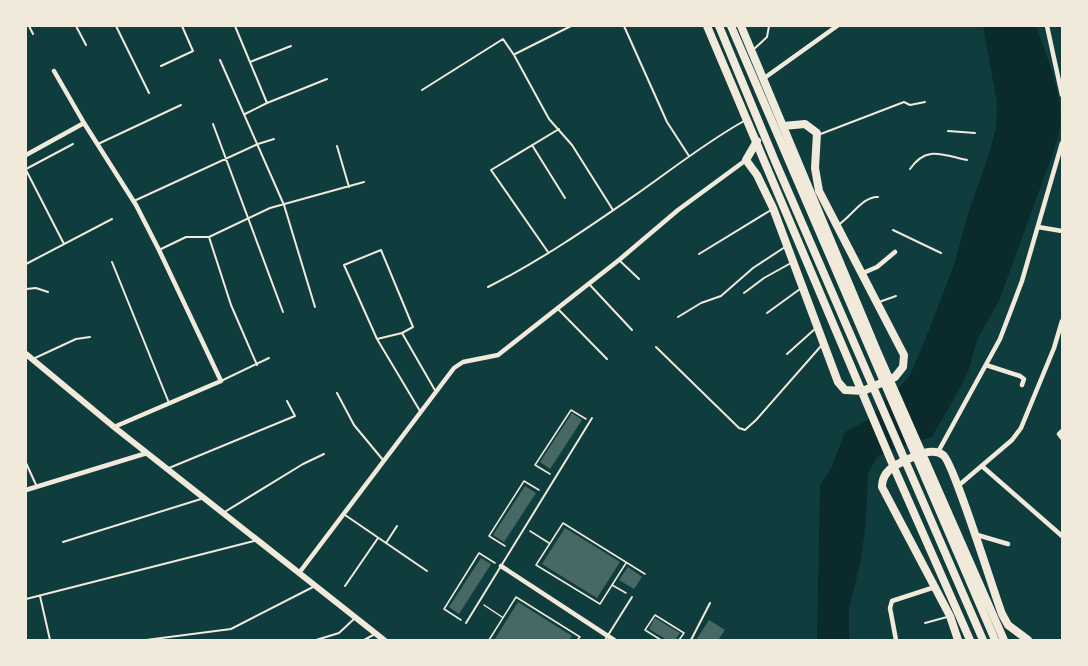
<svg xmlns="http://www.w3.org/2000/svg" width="1088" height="666" viewBox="0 0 1088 666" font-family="Quicksand,sans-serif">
	<rect width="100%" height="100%" fill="#0f3d3e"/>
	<path fill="#0a2a2b" d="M983,26h53c10,29 28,70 24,101 -1,7 -4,15 -6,23l-55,151 -22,39 -8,29 -8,17 -29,51 -44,14 -11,6 -9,17 -2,46 -5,40 -12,49v31h-32l3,-154 12,-20 13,-34 23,-12 41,-43 16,-37 29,-75 15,-54 21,-60 6,-23 1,-26z"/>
	<path fill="#486865" d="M572,413l10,7 -32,49 -10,-7z
		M525,486l11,7 -32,49 -11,-7z
		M565,528l55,34 -23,36 -55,-34z
		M481,558l10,6 -32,50 -10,-7z
		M628,567l14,10 -8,12 -15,-9z
		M518,602l54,34 -3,4h-71l-3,-1z
		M655,618l25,15 -5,7h-8l-18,-11z
		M709,620l16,10 -7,10h-22z"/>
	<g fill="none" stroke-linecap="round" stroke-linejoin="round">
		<path stroke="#f1e9da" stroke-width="1.5" d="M550,474l-15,-9 36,-55 15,9
			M530,531l19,12
			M505,546l-16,-10 35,-55 15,9
			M626,563l-26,41 -64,-39 27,-42 82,51
			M612,585l14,8
			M484,605l18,12
			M461,620l-17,-11 35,-56 16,10
			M489,640l27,-43 64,40 -3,3
			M661,640l-16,-10 10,-15 29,18 -5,7"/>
		<path stroke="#f1e9da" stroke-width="2" d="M29,26l4,8
			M76,26l10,19
			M116,26l33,67
			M235,26l32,77
			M624,26l43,96 22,34
			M754,49l13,-12 2,-11
			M515,54l56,-28
			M220,60l64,145 31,102
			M250,62l41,-16
			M161,66l32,-15 -11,-25
			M422,90l81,-51 11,16 35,64 23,26 41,65
			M245,114l22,-11 60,-24
			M213,124l70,188
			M948,131l27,2
			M818,135l86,-33 6,3 15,-3
			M98,144l83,-39
			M532,145l33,53
			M337,146l12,41
			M26,169l47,-25
			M910,169c16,-24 33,-14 57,-9
			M26,170l38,74
			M134,201l124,-57 16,-5
			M838,225c13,-8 25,-29 40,-28
			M893,230l48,23
			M209,237l22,68 26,60
			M159,250l27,-13h23l61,-29 94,-26
			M548,252l-57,-82 68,-41
			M699,254l72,-44
			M619,260l20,19
			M112,262l57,141
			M26,264l86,-45
			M589,284l43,46
			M488,287c54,-27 104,-62 153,-96 34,-24 67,-50 103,-70
			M26,289l10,-1 12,4
			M744,293l20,-15 27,-15
			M879,302l17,-6
			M557,308l50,51
			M767,313l33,-24
			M678,317l23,-14 20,-7 32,-28 32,-21
			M402,333l34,59
			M377,339l25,-6 11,-6 -32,-77 -37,15 33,74 43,72
			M656,347l83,81 6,2 11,-10 65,-74
			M787,354l29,-26
			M35,358l41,-19 14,-2
			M221,381l48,-23
			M337,393l17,32 29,35
			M26,463l11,24
			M169,468l126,-52 -8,-15
			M223,513l80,-49 21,-10
			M345,515l82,56
			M63,542l138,-43
			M386,543l11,-17
			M345,586l33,-48
			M40,596l10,44
			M26,599l228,-58
			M466,623l126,-205
			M925,623l22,-6
			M146,640l85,-11 84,-43
			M316,640l23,-7 16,-15
			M364,640l11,-6
			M605,640l27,-43
			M691,640l19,-37"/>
		<path stroke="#f1e9da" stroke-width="4.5" d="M1047,26l15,69
			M54,71l30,52 52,82 23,45 62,131 -107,46
			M763,79l74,-53
			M26,155l58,-32
			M1038,227l24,4
			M863,273l14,-6 18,-15
			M986,365l34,11 4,3 -2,6
			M1062,431l-3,3 3,4
			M938,452l62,-113 22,-58 40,-138
			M983,467l79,69
			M958,486l54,-46 9,-12 33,-80 8,-27
			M26,490l121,-37
			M974,534l34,10
			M501,566l113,74
			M299,573l155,-205 9,-6 35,-7 121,-95 59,-50 68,-50
			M896,640l-6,-32 2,-7 43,-14"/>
		<path stroke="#f1e9da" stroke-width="6" d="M26,354l88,73 270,213"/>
		<path stroke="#f1e9da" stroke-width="8" d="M707,26l188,444 75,170
			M719,26l56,135 208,479
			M731,26l264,614
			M741,26l136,325 127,289
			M757,141l-11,19 11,15 16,33 65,174 7,8 18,1 32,-14 8,-10 1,-12 -85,-164 -4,-23 2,-35 -12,-9 -22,2
			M958,640l-8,-24 -68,-129c0,-12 7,-19 18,-24 11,-5 31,-17 43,-8 10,6 51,138 59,159l6,11 20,15"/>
	</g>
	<rect width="1088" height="666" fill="none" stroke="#f1e9da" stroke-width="54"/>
</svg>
